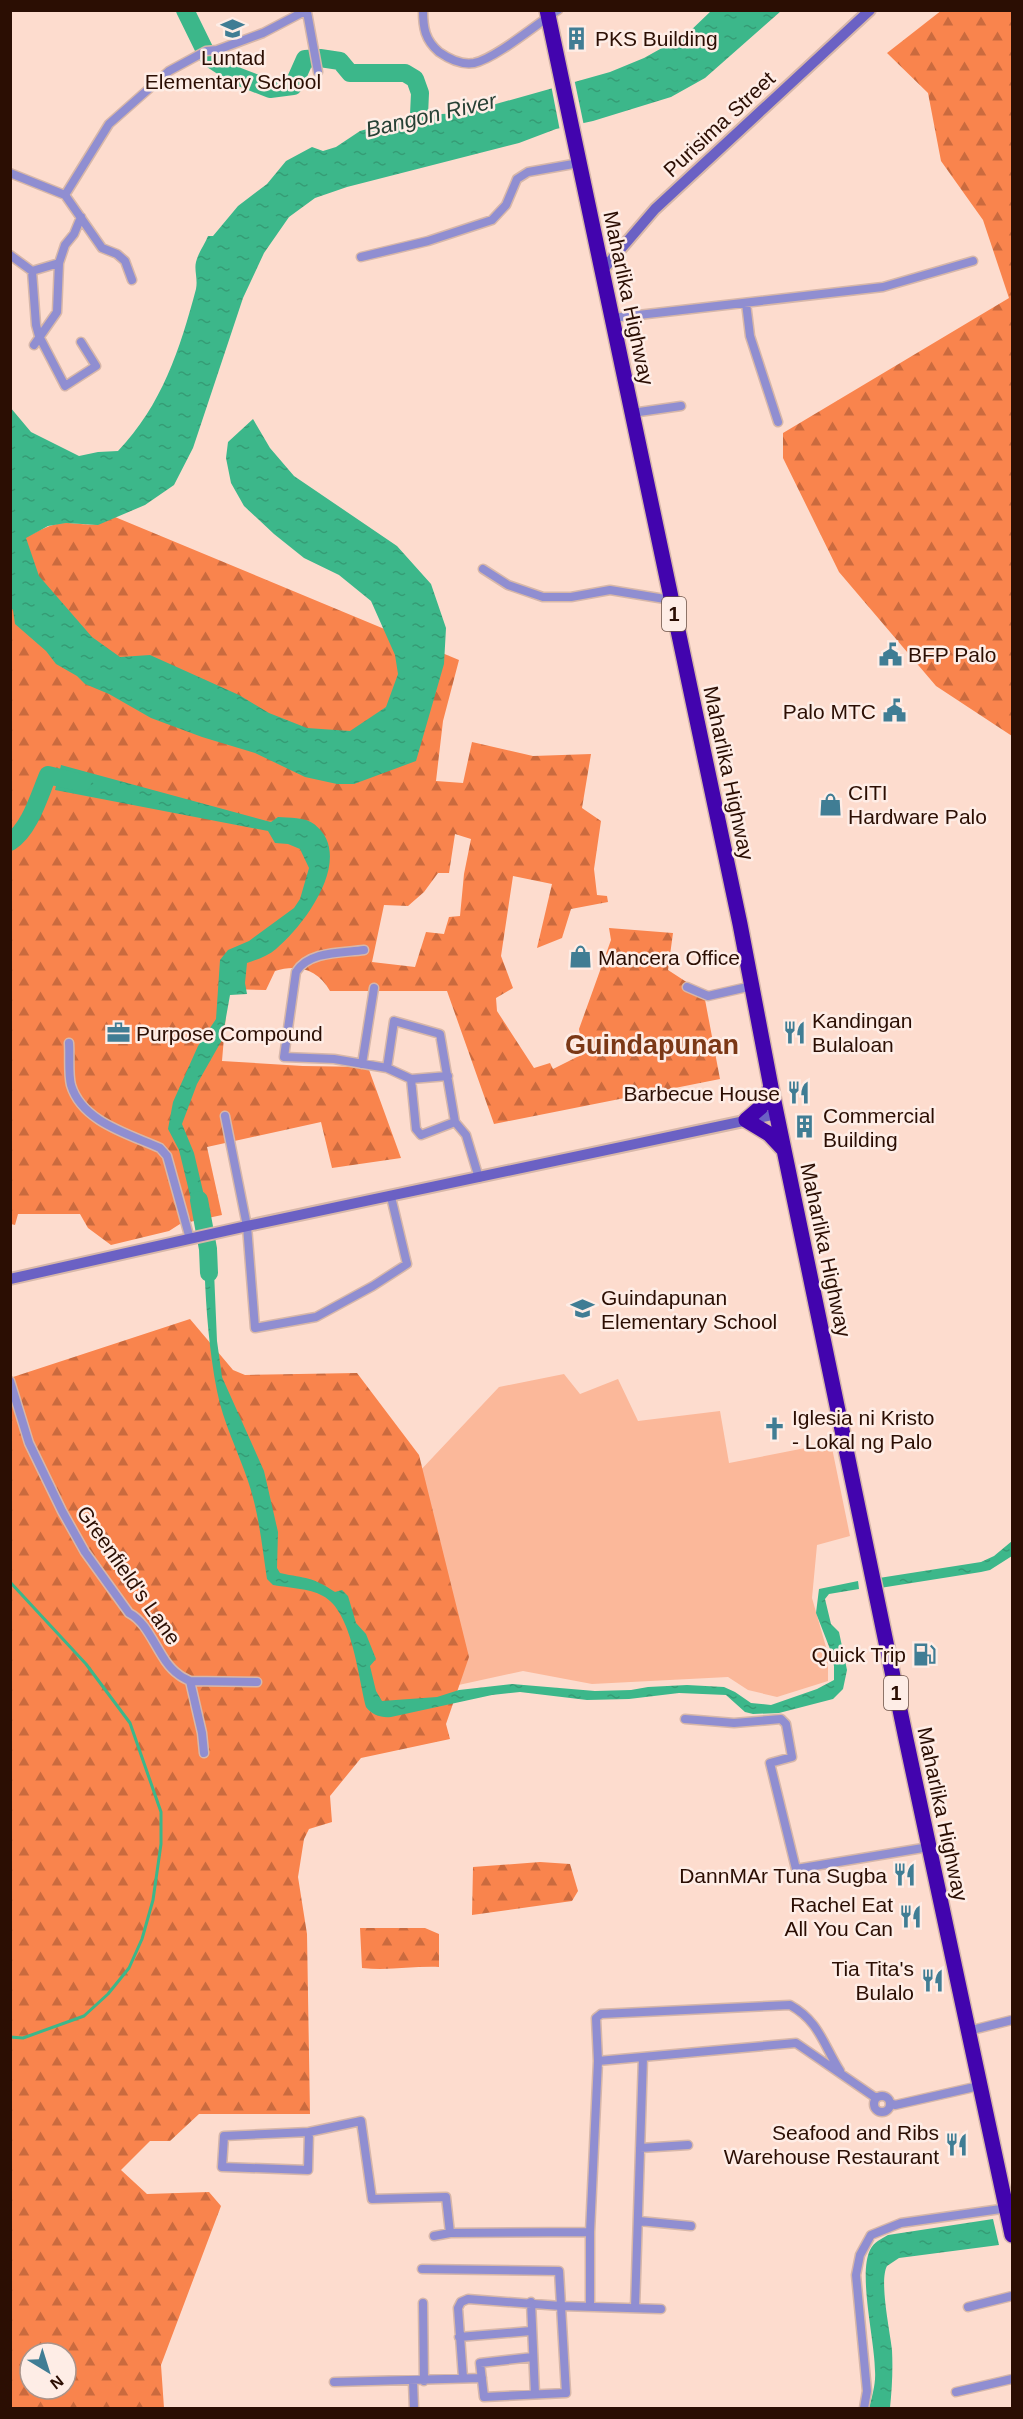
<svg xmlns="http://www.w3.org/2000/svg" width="1023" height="2419" viewBox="0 0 1023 2419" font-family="Arial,sans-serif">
	<defs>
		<pattern id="forest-firs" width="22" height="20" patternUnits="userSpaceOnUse" patternTransform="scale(1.5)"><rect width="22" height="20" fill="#f9844d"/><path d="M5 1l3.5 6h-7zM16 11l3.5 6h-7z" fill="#ca6a3e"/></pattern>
		<pattern id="water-ripples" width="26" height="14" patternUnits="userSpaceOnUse" patternTransform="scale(1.5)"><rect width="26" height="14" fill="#3cb78a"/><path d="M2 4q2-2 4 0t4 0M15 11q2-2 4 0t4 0" fill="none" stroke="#359c75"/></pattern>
	</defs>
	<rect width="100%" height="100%" fill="#fddcce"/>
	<path fill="#fbb89a" d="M564,1374l16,20 38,-15 20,42 82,-10 9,52 102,-20 19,93 -33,9 -5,53 16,56v27l-51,16 -29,-7 -20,-13 -136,7 -69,-13 -69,15 -53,-195 98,-104z"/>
	<path fill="url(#forest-firs)" fill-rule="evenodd" d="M942,10l70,1v725l-76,-50 -97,-114 -56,-114v-25l226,-135 -26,-78 -42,-59 -13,-68 -41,-40z
		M115,517l344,143 -16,61 -7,60 27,2 9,-41 61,14 58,-2 -9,54 19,13 -7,48 3,26 10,1 1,6 -37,7 -9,29 -25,10 15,-64 -39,-8 -12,80 12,32 -17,10 1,13 37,57 16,-5 3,6 30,-15 -4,-25 32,-89 -2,-12 64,5 -5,37 20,13 15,6 17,90 -226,45 -47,-133h-117c-12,-22 -33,-27 -55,-20l-9,19 -38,-1 -6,72 81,5 65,1 33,91 -69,10 -11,-46 -114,25 15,68 -42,9 -11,7 -58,14 -23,-17 -8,-14h-62l-3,11 -4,-1 -1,-700 16,13c13,-6 26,-15 42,-14 23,1 24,5 47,-6zM455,834l16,5 -7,35 -4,42 -11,1 -5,17 -18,-2 -11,35 -43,-5 12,-57 24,1 16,-14 14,-19h11z
		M190,1319l43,51 12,5 112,-2 62,82 50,202 -23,67 4,15 -89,19 -31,38 2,26 -23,7 -5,10 -6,38 9,57 3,180h-111l-29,27h-20l-29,29 26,24 62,-2 12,14 -60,159 3,43h-153l-1,-1030zM30,2353h36v36h-36z
		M540,1862l30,2 8,27 -6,10 -100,14 1,-48z
		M360,1928h65l14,6v33c-26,-1 -51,4 -77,1z"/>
	<path fill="url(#water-ripples)" d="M711,11h70l-76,67 -34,19 -78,24 -37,8 -37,14 -172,44 -32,11 -26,19 -25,36 -21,45 -50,150 -19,37 -29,20 -47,20 -32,-2 -18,3 -22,12 13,38 53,61 28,20 30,-2 89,40 30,18 38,15 43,3 36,-24 12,-33 -3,-19 -24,-54 -32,-26 -35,-17 -30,-24 -30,-28 -13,-23 -5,-25 2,-16 25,-23 17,29 24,28 103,70 34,38 15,44 -2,36 -28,97 -62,23h-17l-32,-7 -50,-24 -53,-16 -51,-19 -42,-24 -24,-10 -8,-8 -21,-12 -10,-13 -31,-27 -2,-14 -2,-2 -1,-201 21,25 48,24 19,-4 20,-1c44,-46 62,-102 78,-162 2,-10 -2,-19 0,-27 2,-9 9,-18 12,-26h5l25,-30 29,-22 19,-23 26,-14 11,4 13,-4 24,-16 59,-16 45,-2 146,-41 34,-14 43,-24z
		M61,765l206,56 4,1 7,-5c11,1 27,0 36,7 42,32 -9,101 -38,125 -8,7 -20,11 -29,14l-2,20 2,11 -17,1 -8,45 -25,44 -15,40 12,29 16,68 -13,3 -18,-74 -11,-21 5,-27 25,-56 18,-27 4,-59 8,-10 21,-9 45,-33 6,-9 9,-31 -9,-19 -12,-5 -13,-1 -7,-12 -213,-41z
		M213,1248l4,93 5,36 42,94 14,61 -1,36 3,5c27,6 31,3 55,19l7,-2 6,6 8,27 10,11 10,25 -6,7 6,25 6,10 55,-4 22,-7 53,-6 83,7 36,-1 17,-3 39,-2 37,2 11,5 16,11 20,2 46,-16 17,-9v-14l-4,-17 -14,-36 3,-24 39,-8 1,8 -30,5 -4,5 6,25 8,8 8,38 -4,19 -10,10 -54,14 -26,1 -8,-2 -19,-17 -47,-2 -50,6 -42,1 -67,-8 -28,3 -101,22c-10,1 -19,-2 -25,-10 -8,-31 -14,-96 -43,-111 -14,-8 -35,-8 -50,-11l-6,-6c-5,-33 -8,-66 -19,-98 -10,-30 -25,-59 -31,-90 -9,-46 -12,-95 -13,-141z
		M1012,1541v15l-22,14 -9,2 -101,16 -1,-10 102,-16 13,-6z
		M993,2219l6,26 -100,13 -12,8c-8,15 3,65 5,84 1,20 0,38 -2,58h-21c3,-11 7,-25 6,-37 0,-30 -17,-96 -5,-121 4,-8 11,-11 18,-15z"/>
	<path fill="#fddcce" d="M574,78l10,48 -24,5 -9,-46z"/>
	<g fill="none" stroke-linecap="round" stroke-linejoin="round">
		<path stroke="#3cb78a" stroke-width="3" d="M10,1582l76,82 44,59 31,89v32l-8,56 -11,39 -13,29 -21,26 -24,22 -61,22 -13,-1"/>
		<path stroke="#3cb78a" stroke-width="18" d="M185,10l23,47 29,19 33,13 23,-3 12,-27 15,-1 20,3 10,12h55l10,6 5,14 -1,22
			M10,842c20,-13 29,-46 38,-67l34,8
			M199,1200l9,49 1,24"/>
		<defs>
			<path id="street" d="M423,10c0,18 2,30 16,42 10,7 23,13 35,11 21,-4 64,-40 84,-53
				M307,12l11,60
				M10,173l55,22 44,-71 60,-53 37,-20 11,-1 46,-17 44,-23
				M65,195l37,53 15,6 8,7 7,19
				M10,255l22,16 27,-8
				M361,257l67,-16 64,-21 14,-15 11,-26 11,-7 51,-9
				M32,271l4,54 3,11 26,50 31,-20 -15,-24
				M746,303l4,33 28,86
				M612,318l271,-31 90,-26
				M34,345l23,-33 2,-49 6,-18 9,-11 7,-17
				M632,413l49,-7
				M483,569l25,16 35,12h28l39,-7 61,10
				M364,950c-22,3 -56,1 -68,22l-12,85 50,2 53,9
				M687,987l21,9 44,-10
				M69,1043c1,13 -1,30 2,42 11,37 58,49 89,63l7,8 23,83
				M362,1064l12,-76
				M448,1076l-37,3 -24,-11 7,-47 46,13 15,88 11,13 13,43
				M411,1079l5,50 5,6 34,-13
				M225,1116l22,110 8,102 61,-11 57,-31 34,-22 -16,-67
				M10,1381l19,62 33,68 23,41 44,61c22,11 29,47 49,61 3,3 8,5 12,7l12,52 2,20
				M190,1681l67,1
				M685,1719l49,4 47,-4 5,5 6,33 -22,6 26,106 133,-22
				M968,2031l44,-11
				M598,2061l-2,-43 5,-4 189,-9c29,16 33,39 50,66
				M874 2104a8 8 0 1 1 16 0a8 8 0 1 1-16 0Z
				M890,2103l5,2 84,-19
				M309,2132l-85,4 -2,31 86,3 1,-38 52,-11 11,78 74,-2 4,36
				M640,2148l48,-3
				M639,2221l52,5
				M434,2236l16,-3 140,-1
				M422,2269l137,2 7,122 -82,4 -4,-34 53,-6
				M531,2302l4,92
				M423,2303l1,78
				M590,2307v-75l8,-171 198,-18 80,55
				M968,2307l44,-11
				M635,2308l8,-251
				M459,2337l72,-6
				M463,2378l-5,-70 3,-6 7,-3 93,7 100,3
				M413,2381l1,27
				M334,2382l148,-4
				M956,2392l56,-13
				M864,2408l3,-17 -11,-116 4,-20 11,-20 30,-12 107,-15"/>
			<path id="secondary" d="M601,272l54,-63 215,-199
				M10,1279l237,-53 530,-112"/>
			<path id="highway" d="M547,10l193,914 31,163 135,652 106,496
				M771,1087l-10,20 -15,13 23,14 14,15"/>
		</defs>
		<use href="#street" stroke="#d7b7a9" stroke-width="11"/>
		<use href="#secondary" stroke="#d7b7a9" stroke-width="14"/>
		<use href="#highway" stroke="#d7b7a9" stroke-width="18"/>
		<use href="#street" stroke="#908ed1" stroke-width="8"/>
		<use href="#secondary" stroke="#6b61c4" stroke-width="10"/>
		<use href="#highway" stroke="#4204ae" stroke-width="15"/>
	</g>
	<defs>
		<symbol id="school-bare" viewBox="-9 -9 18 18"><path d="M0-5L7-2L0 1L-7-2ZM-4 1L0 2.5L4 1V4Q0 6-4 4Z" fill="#407d94" stroke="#feede6" stroke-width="2.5" paint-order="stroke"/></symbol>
		<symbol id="building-bare" viewBox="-9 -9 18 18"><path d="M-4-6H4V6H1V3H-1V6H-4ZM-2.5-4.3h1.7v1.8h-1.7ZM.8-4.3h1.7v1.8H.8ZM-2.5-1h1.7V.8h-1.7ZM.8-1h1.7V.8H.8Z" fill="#407d94" stroke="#feede6" stroke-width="2.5" paint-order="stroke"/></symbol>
		<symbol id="civic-bare" viewBox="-9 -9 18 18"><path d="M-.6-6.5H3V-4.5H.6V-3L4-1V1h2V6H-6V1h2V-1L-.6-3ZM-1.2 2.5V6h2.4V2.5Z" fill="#407d94" stroke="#feede6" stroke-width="2.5" paint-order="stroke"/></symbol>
		<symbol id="shop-bare" viewBox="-9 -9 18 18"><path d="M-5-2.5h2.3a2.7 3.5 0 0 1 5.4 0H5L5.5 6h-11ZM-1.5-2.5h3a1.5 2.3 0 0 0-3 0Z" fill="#407d94" stroke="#feede6" stroke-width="2.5" paint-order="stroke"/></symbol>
		<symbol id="restaurant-bare" viewBox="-9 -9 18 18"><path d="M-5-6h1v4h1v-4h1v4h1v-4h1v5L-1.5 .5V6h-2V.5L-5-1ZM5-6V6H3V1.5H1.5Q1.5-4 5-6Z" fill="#407d94" stroke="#feede6" stroke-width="2.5" paint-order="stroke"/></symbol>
		<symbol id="office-bare" viewBox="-9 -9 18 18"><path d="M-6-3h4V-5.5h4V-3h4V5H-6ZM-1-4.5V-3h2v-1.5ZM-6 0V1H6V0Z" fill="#407d94" stroke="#feede6" stroke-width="2.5" paint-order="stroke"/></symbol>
		<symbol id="church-bare" viewBox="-9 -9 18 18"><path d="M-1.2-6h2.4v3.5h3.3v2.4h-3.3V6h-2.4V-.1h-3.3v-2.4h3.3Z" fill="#407d94" stroke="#feede6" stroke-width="2.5" paint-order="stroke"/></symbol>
		<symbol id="fuel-bare" viewBox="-9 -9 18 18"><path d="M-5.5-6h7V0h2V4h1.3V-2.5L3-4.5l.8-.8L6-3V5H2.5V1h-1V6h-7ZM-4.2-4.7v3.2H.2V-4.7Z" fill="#407d94" stroke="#feede6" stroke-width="2.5" paint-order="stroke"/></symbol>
	</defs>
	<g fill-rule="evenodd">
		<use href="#school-bare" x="216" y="12" width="33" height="33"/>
		<use href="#building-bare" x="560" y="22" width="33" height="33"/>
		<use href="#civic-bare" x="874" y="638" width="33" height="33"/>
		<use href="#civic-bare" x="878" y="694" width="33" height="33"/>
		<use href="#shop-bare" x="814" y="788" width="33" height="33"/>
		<use href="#shop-bare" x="564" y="940" width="33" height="33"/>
		<use href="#restaurant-bare" x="778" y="1016" width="33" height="33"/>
		<use href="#office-bare" x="102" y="1016" width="33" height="33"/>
		<use href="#restaurant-bare" x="782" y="1076" width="33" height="33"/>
		<use href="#building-bare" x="788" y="1110" width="33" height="33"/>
		<use href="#school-bare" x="566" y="1292" width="33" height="33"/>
		<use href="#church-bare" x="758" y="1412" width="33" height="33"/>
		<use href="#fuel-bare" x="908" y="1638" width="33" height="33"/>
		<use href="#restaurant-bare" x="888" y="1858" width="33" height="33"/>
		<use href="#restaurant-bare" x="894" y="1900" width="33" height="33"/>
		<use href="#restaurant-bare" x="916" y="1964" width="33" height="33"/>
		<use href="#restaurant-bare" x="940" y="2128" width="33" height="33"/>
	</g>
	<g text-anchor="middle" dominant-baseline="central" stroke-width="5" stroke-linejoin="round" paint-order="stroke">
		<g fill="#feede6" stroke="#6a5147" stroke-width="1.5">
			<rect x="662" y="597" width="24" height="34" rx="4.5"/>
			<rect x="884" y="1676" width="24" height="34" rx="4.5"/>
		</g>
		<g font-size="20" font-weight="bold" fill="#2b0e03">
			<text x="674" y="614">1</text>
			<text x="896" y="1693">1</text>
		</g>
		<g font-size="21" fill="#2b0e03" stroke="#feede6" text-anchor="start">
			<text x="595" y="38">PKS Building</text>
			<text x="233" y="57" text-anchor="middle">Luntad<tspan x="233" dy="24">Elementary School</tspan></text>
			<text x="908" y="654">BFP Palo</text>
			<text x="876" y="711" text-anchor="end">Palo MTC</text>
			<text x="848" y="792">CITI<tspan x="848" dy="24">Hardware Palo</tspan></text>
			<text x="598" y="957">Mancera Office</text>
			<text x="812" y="1020">Kandingan<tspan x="812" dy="24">Bulaloan</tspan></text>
			<text x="136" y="1033">Purpose Compound</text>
			<text x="780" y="1093" text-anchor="end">Barbecue House</text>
			<text x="823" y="1115">Commercial<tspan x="823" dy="24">Building</tspan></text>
			<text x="601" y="1297">Guindapunan<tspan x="601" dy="24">Elementary School</tspan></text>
			<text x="792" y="1417">Iglesia ni Kristo<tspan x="792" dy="24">- Lokal ng Palo</tspan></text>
			<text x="906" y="1654" text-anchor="end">Quick Trip</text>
			<text x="887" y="1875" text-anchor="end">DannMAr Tuna Sugba</text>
			<text x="893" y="1904" text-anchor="end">Rachel Eat<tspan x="893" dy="24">All You Can</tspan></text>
			<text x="914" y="1968" text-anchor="end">Tia Tita's<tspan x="914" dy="24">Bulalo</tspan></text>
			<text x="939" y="2132" text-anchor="end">Seafood and Ribs<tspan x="939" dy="24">Warehouse Restaurant</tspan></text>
		</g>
		<g font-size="21" fill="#2b0e03" stroke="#feede6">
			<text transform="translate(719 124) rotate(-43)">Purisima Street</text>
			<text transform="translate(629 298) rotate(78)">Maharlika Highway</text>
			<text transform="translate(729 773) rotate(78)">Maharlika Highway</text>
			<text transform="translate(826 1250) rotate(78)">Maharlika Highway</text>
			<text transform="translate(129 1575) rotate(55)">Greenfield's Lane</text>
			<text transform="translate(943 1814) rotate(78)">Maharlika Highway</text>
		</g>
		<g font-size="22" font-style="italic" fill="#274135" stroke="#feede6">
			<text transform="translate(431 115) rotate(-13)">Bangon River</text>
		</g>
		<g font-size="27" font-weight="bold" fill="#7b3816" stroke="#feede6">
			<text x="652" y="1045">Guindapunan</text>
		</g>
	</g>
	<rect width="1023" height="2419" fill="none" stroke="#2b0e03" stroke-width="24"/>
	<g transform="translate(48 2371) rotate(142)"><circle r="28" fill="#feede6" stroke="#aa948b" stroke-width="1.5"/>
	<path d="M0-4.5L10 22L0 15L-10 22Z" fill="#407d94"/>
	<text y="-9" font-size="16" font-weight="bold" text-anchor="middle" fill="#2b0e03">N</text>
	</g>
</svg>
